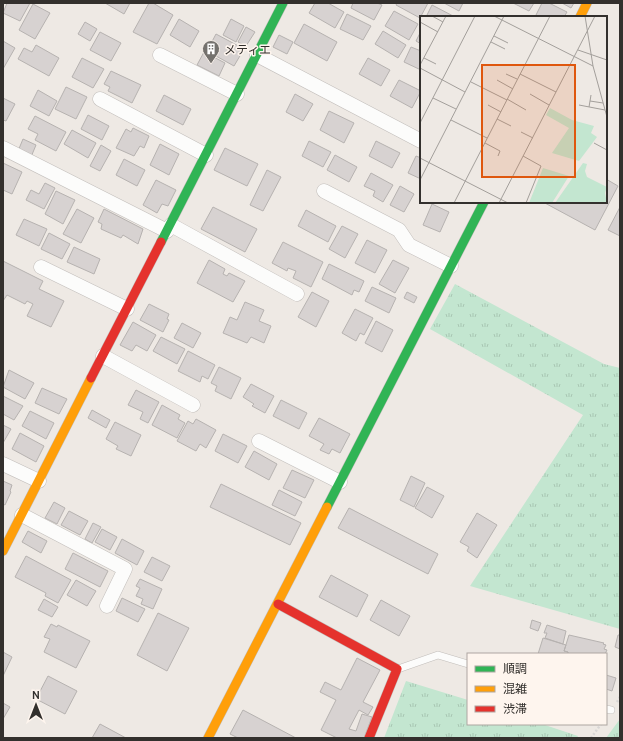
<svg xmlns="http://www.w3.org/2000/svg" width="623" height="741" viewBox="0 0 623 741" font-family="Cabin,'Noto Sans JP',sans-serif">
	<defs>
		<pattern id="grass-tufts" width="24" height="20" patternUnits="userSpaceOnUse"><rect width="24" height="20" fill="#c3e6d0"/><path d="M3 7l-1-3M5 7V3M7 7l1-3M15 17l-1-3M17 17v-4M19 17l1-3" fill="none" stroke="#a8c6b3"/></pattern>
	</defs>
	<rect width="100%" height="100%" fill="#eee9e4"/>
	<path fill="url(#grass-tufts)" d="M455,284l149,80 16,4v261l-150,-43 113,-171 -153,-86z
		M406,681l62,19v24h74l36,12 -1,2h-193z
		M620,719v19h-14z"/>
	<path fill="#d7d2d1" stroke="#b6b2b0" d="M7,3h23l-10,18 -17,-8z
		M105,3h25l-6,11z
		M149,3h4l20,12 -16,29 -24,-12z
		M315,3h13l16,9 -9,16 -26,-15z
		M353,3h24l5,2 -8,15 -23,-12z
		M397,3h31l-8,15 -24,-13z
		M444,3h19l-4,8z
		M513,3h21l-5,8z
		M542,3h7l18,9 -3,5h-24l-4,-2z
		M562,3h12l-3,5z
		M33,4l17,9 -15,26 -16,-9z
		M432,5l23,12h-29z
		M394,11l24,13 -9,16 -24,-14z
		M347,14l24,12 -8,14 -23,-11z
		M179,19l20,12 -9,16 -20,-12z
		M231,19l13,7 -8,16 -13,-7z
		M85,22l12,7 -7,12 -12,-7z
		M304,24l33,18 -10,19 -33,-18z
		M246,27l9,5 -9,14 -8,-4z
		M383,31l23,14 -8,13 -23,-14z
		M421,31v13l-5,-3z
		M100,32l21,11 -10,18 -21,-11z
		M216,34l28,15 -10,17 -27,-15z
		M279,35l14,7 -6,12 -14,-7z
		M3,41l12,7 -12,21z
		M36,45l23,13 -10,18 -31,-17 6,-11 8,4z
		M411,47l10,4v19l-17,-8z
		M204,52l21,11 -6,13 -22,-11z
		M82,58l22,11 -11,19 -21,-11z
		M368,58l22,12 -9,16 -22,-12z
		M111,71l30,14 -9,18 -24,-12 2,-4 -6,-3z
		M399,80l22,11 -9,17 -22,-12z
		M66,87l21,10 -11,22 -21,-10z
		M38,90l19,11 -8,15 -19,-10z
		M295,94l18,10 -10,17 -17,-9z
		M164,95l27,14 -8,16 -27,-14z
		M3,98l12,6 -9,17 -3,-1z
		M329,111l25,12 -10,20 -24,-13z
		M88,115l21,11 -7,14 -21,-11z
		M35,116l31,16 -10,19 -21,-11 3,-6 -10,-5z
		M133,128l16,8 -5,12 -4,-2 -6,10 -18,-8 10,-19 5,3z
		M72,130l24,13 -8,15 -24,-14z
		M23,139l13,6 -5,12 -13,-6z
		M309,141l22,11 -8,15 -21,-11z
		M376,141l24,12 -8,15 -23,-12z
		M160,144l19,10 -10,21 -19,-10z
		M101,145l10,6 -11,20 -10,-5z
		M225,148l33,16 -11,22 -33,-16z
		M335,155l22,12 -8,15 -22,-12z
		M416,156l5,2v21l-13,-6z
		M124,159l21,11 -8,16 -21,-11z
		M3,163l19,9 -10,22 -9,-4z
		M267,170l14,7 -18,34 -13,-6z
		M371,173l22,12 -10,17 -10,-6 2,-5 -11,-5z
		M606,179l12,7 -23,44 -52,-28h63z
		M156,180l20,10 -8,16 -6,-2 -5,9 -14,-8z
		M45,183l10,5 -11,21 -18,-9 5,-10 8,4z
		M400,186l14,8 -10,18 -14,-7z
		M56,191l19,9 -12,24 -18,-10z
		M432,204l17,8 -9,20 -17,-7z
		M213,207l44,22 -12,23 -44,-23z
		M620,207v29l-12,-6z
		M77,209l17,9 -13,25 -18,-9z
		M104,209l39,20 -5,15 -15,-9 -2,3 -20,-9 1,-5 -4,-2z
		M306,210l30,16 -8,16 -30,-16z
		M24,219l23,10 -8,17 -23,-11z
		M342,226l16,8 -13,24 -16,-9z
		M49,233l21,11 -8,15 -21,-10z
		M367,240l20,10 -12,23 -20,-10z
		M283,242l40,20 -12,25 -18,-9 3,-7 -8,-3 -1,3 -15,-8z
		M74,247l26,12 -6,15 -27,-12z
		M209,260l16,9 -2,5 4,2 2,-3 16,8 -12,21 -36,-19z
		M393,260l16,8 -14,25 -16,-9z
		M3,261l40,20 -4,8 25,12 -13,26 -24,-11 6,-12 -6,-3 -2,3 -18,-9 -4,6z
		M329,264l35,17 -5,11 -5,-2 -2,5 -30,-16z
		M372,287l24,11 -7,15 -24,-12z
		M312,292l17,9 -13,26 -18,-10z
		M407,292l10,5 -3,6 -10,-5z
		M245,302l19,8 -5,11 12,5 -7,17 -13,-6 -4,6 -24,-10 7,-16 7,3z
		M149,304l20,10 -2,5 2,1 -6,12 -23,-12z
		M355,309l18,9 -9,17 -4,-2 -4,8 -14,-8z
		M376,321l17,9 -11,22 -17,-9z
		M133,322l23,13 -9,16 -11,-6 -4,6 -12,-6z
		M182,323l19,10 -8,15 -19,-10z
		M161,337l24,12 -8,15 -24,-13z
		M188,351l27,14 -7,14 -6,-3 -2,6 -22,-11z
		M219,367l22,11 -10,21 -16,-8 2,-5 -6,-3z
		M9,370l25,13 -9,16 -22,-12z
		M251,384l23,12 -9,17 -13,-7 2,-2 -11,-7z
		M42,388l25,11 -8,15 -24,-11z
		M136,390l23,12 -11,21 -8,-4 3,-7 -15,-7z
		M3,396l20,10 -9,14 -11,-6z
		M281,400l26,13 -8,16 -26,-13z
		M162,405l18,10 -2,4 7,4 -8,15 -25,-13z
		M92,410l18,10 -4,8 -18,-10z
		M30,411l24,12 -8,16 -24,-13z
		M319,418l31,16 -10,19 -8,-4 -3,5 -9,-4 4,-6 -15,-8z
		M196,419l20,11 -10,18 -6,-4 -4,7 -19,-10 11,-20 5,3z
		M115,422l26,13 -10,21 -15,-7 2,-3 -12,-7z
		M3,425l8,4 -8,14z
		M20,433l24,13 -8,16 -24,-13z
		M223,434l24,12 -9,17 -23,-12z
		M254,451l23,13 -8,16 -24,-13z
		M292,470l22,10 -9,18 -22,-10z
		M411,476l14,7 -11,24 -14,-7z
		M3,481l9,4 -2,6 1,1 -6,13 -2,-1z
		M221,484l80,39 -11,22 -80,-38z
		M427,487l17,9 -12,22 -17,-10z
		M279,490l23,12 -7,14 -23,-11z
		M54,502l11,6 -8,16 -12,-6z
		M349,508l89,46 -10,20 -90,-46z
		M69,511l19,10 -8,14 -19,-10z
		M477,513l20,12 -20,33 -10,-7 2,-4 -9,-5z
		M93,523l8,4 -9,16 -7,-4z
		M102,529l15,8 -7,13 -15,-8z
		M28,531l19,10 -6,12 -19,-11z
		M122,539l22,12 -7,14 -22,-12z
		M73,553l35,18 -8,16 -35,-18z
		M26,556l45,24 -13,23 -13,-7 1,-3 -31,-16z
		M152,557l18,9 -8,15 -18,-9z
		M331,575l37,20 -11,22 -38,-20z
		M140,579l22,10 -9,20 -12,-5 2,-5 -7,-3 4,-8 -4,-2z
		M76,580l20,11 -9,15 -20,-11z
		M122,598l23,11 -7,13 -22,-11z
		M44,599l14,8 -6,10 -14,-7z
		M381,600l29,16 -11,20 -29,-16z
		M158,613l31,15 -22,43 -30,-16z
		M532,620l9,3 -3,8 -8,-3z
		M51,624l6,3 1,-2 32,16 -14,27 -32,-16 6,-13 -6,-2z
		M547,625l19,6 -3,13 -18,-6 2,-5h-3z
		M569,635l35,8 -1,1 3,1 -2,4 3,1 -2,4h-37v-2l-4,-1z
		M618,635h2v14l-5,-2z
		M543,638l23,7 -2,6 4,1v2h-30z
		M3,652l9,5 -9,19z
		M357,658l23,12 -17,32 10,5 -5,8 -9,-5 -10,19 7,2 6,-17 10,3 -8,21h-27l-16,-8 15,-30 -16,-8 5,-10 16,8z
		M606,675l10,3 -4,13 -6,-2z
		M48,676l29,15 -12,23 -29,-15z
		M3,703l7,4 -7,12z
		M243,710l53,28h-58l-8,-4z
		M100,724l26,14h-34z"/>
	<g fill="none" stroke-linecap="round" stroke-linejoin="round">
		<defs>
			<path id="lane" d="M398,669l40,-14 30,9
				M606,709l5,1"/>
			<path id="street" d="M160,55l77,39
				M257,55l164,86
				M100,99l106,56
				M3,148l164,83
				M324,191l75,39 10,15 42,21
				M171,225l126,69
				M41,267l86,42
				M103,356l90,49
				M259,441l81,41
				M3,464l36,17
				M22,515l103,54 -18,37"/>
			<path id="fast" d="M161,242l122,-239
				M327,507l157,-305"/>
			<path id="slow" d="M580,17l7,-14
				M3,551l88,-173
				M208,738l119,-231"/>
			<path id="jam" d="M91,378l70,-136
				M278,604l119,65 -28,69"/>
		</defs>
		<use href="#lane" stroke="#c2bebb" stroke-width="8"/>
		<use href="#street" stroke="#c2bebb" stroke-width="15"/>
		<use href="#fast" stroke="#c2bebb" stroke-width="10"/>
		<use href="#slow" stroke="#c2bebb" stroke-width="10"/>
		<use href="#jam" stroke="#c2bebb" stroke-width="10"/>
		<path stroke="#d8d6d5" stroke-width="2.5" stroke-dasharray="2 2" stroke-linecap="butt" d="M617,702l3,-5
			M591,738l10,-14"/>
		<use href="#lane" stroke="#fcfcfb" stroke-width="7"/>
		<use href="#street" stroke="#fcfcfb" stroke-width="14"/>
		<use href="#fast" stroke="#30b455" stroke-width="9"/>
		<use href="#slow" stroke="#ff9f0a" stroke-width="9"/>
		<use href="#jam" stroke="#e5322d" stroke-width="9"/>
	</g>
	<defs>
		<symbol id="building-pin" viewBox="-11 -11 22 30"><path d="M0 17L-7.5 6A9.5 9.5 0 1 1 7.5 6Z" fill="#74716d" stroke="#fef5ee"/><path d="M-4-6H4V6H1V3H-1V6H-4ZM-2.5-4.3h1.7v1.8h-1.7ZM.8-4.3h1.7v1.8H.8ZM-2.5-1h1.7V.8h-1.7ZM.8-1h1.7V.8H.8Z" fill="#fff"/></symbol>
	</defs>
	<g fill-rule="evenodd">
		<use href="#building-pin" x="201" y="39" width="20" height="27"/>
	</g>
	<g text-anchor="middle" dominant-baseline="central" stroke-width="3" stroke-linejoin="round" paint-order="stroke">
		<g font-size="12" fill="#33302d" stroke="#fef5ee" text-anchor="start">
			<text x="224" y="49">メティエ</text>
		</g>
	</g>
	<g transform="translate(420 16)">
		<rect width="187" height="187" fill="#eee9e4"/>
		<path d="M130,92l22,12 22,6 -3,7 6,4 -18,24 -27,-8 17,-25 -23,-13zM163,147l4,1 -2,7 2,6 20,10 -2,6 2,10h-52zM123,152l26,8 -17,27h-23z" fill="#c3e6d0"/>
		<path fill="none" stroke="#a39f9b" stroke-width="1" d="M12,0l11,6M74,0l99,50M165,0l8,50 14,51M0,6l18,10M74,20l14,7M71,26l14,7M158,34l29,10M4,42l12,6M0,49l26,-49M0,52l45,24M86,58l11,5M100,58l36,18M77,64l16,9M51,66l36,18M110,78l19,11M13,82l23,11M87,83l19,11M170,85l13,2M68,89l13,7M159,89l26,5M169,91l2,-12M77,103l14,7M31,104l36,18M0,107l55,-107M101,116l12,6M65,127l15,8 -2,5M174,127l13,7M103,140l18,10 -15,37M0,142l88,45M0,164l84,-164M34,187l96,-187M79,187l96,-187"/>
		<path fill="#df570e" fill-opacity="0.15" stroke="#df570e" stroke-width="2" d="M62,49h93v112h-93z"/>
		<rect width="187" height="187" fill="none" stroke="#33302d" stroke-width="2"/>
	</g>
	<rect width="623" height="741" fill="none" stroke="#33302d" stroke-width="8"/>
	<rect x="467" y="653" width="140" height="72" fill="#fef5ee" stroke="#ada6a1"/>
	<rect x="475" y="666" width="20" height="6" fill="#30b455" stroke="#ada6a1"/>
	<text x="503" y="673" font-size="12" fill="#33302d">順調</text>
	<rect x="475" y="686" width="20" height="6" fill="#ff9f0a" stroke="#ada6a1"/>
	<text x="503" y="693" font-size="12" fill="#33302d">混雑</text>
	<rect x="475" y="706" width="20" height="6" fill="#e5322d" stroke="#ada6a1"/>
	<text x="503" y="713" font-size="12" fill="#33302d">渋滞</text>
	<g transform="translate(36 705)" stroke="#fef5ee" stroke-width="3" paint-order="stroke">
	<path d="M0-3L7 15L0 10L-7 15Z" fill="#33302d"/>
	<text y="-6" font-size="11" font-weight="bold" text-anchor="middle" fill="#33302d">N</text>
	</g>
</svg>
